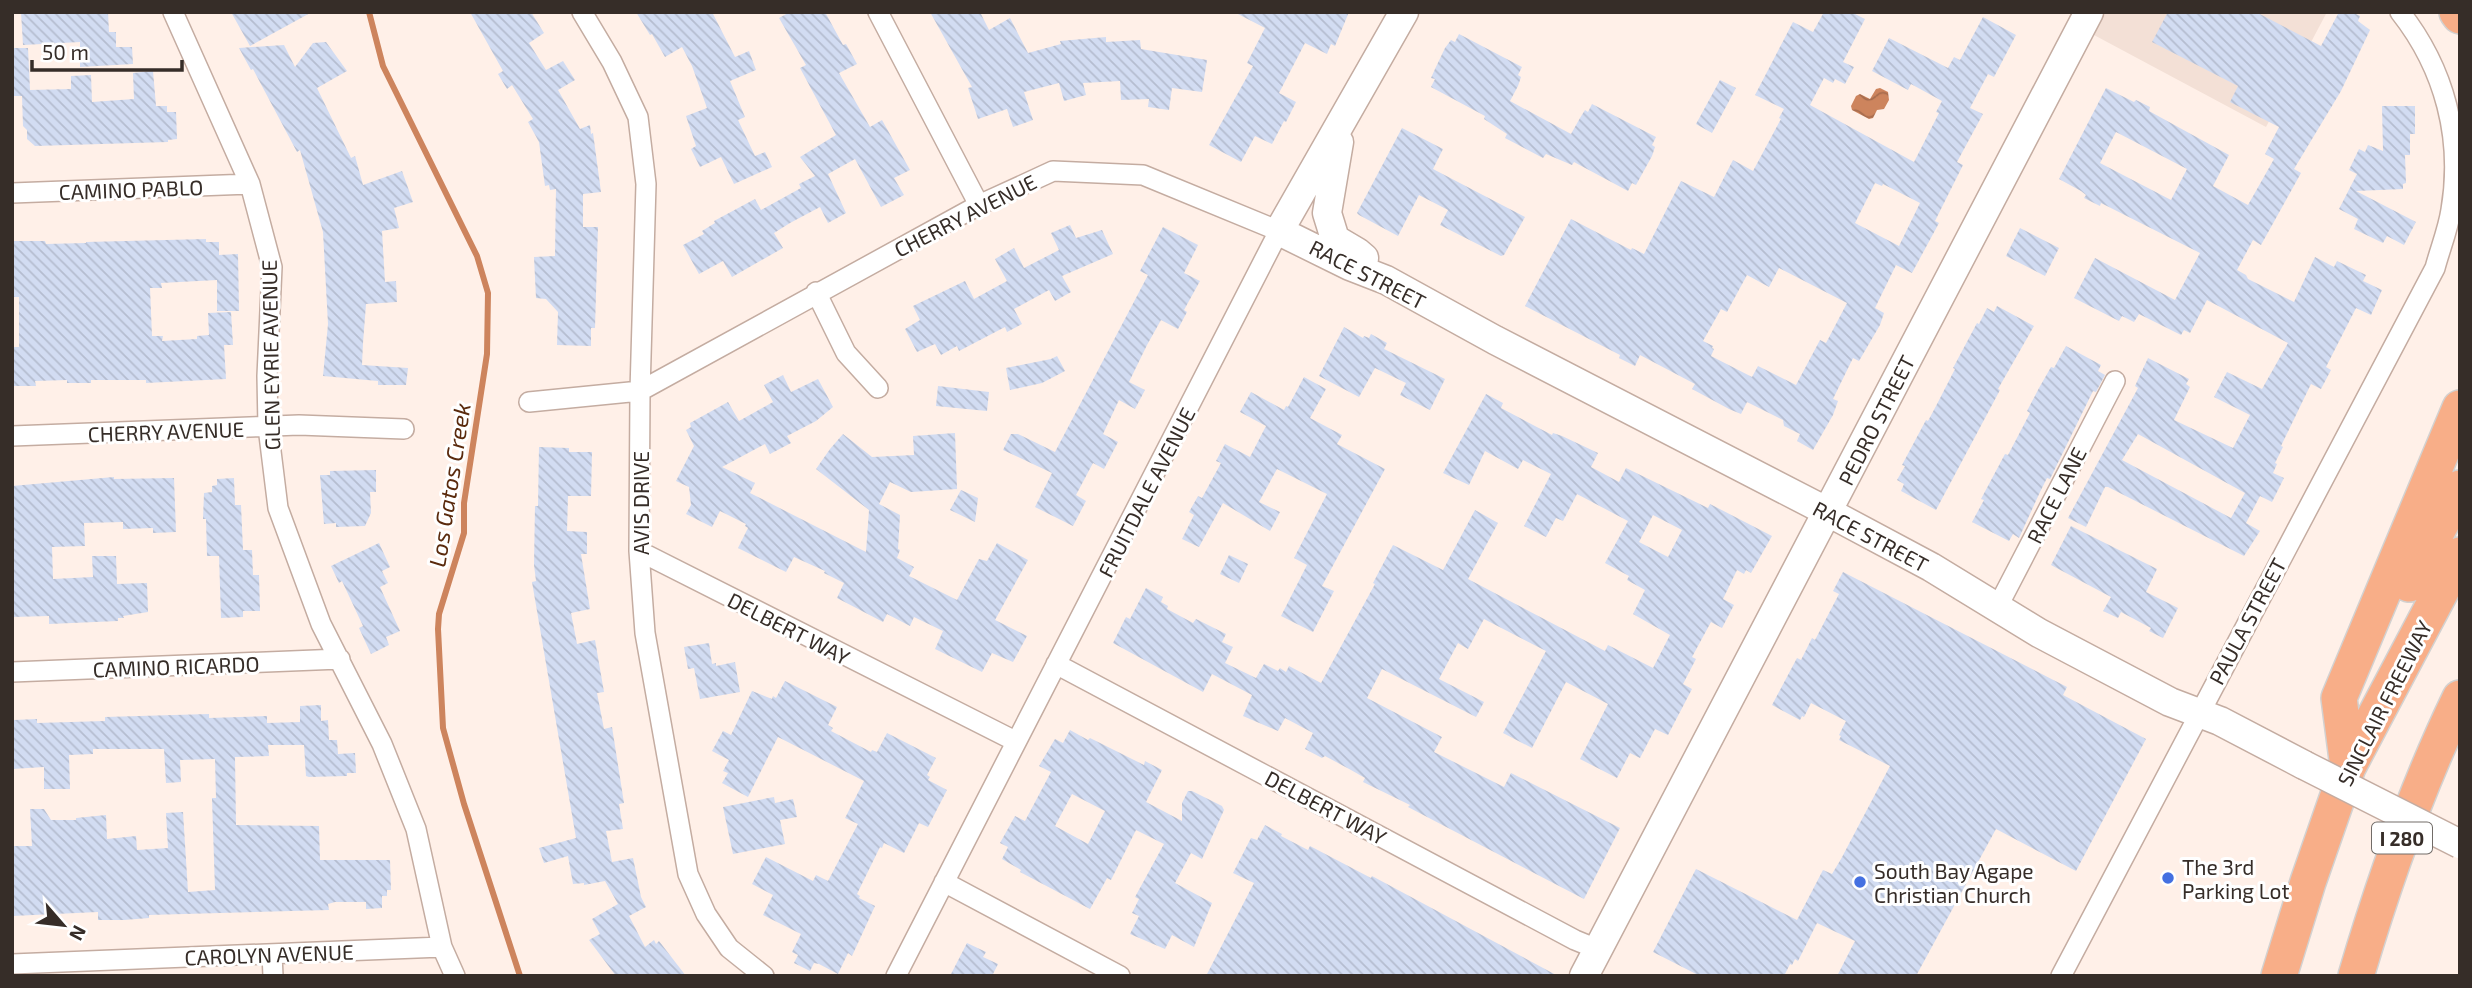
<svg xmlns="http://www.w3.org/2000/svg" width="2472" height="988" viewBox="0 0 2472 988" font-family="'Exo 2',sans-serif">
	<defs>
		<pattern id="water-waves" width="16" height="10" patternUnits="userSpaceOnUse" patternTransform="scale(1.75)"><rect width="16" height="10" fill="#cd845d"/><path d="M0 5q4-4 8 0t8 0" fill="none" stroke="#a76c4d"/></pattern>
		<pattern id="building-back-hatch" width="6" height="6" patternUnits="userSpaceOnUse" patternTransform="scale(1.75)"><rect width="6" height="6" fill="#d2dcf2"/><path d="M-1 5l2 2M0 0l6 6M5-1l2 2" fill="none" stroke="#b5bdd0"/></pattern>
	</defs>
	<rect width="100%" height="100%" fill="#fff0e8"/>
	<path fill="#f3e0d6" d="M2105,12h222l-61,115 -172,-92z"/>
	<path fill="url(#water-waves)" d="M1880,88l8,4 1,8 -5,9 -7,1 -4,8 -4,1 -17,-9 -1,-4 5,-10 4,-2 10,5 6,-10z"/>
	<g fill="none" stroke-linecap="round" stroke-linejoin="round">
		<path stroke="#cd845d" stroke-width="6" d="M369,12l14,54 94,190 11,37 -1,61 -23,149v30l-25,81 -1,15 5,99 21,76 56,172"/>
	</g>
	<path fill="url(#building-back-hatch)" fill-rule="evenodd" d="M21,12h87l1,20h7v15h16l1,17 -53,3v-25l-57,3z
		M231,12h81l-62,34z
		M470,12h61l13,21 -15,10 17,27 17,-9 12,19 -17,10 22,39 10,-4 1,9 2,-1 8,59 -18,2v33h15l-3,101h-4v18l-34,-1 1,-33 -12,-13 -10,-1 -2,-41 21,-1 1,-67 -6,1 -1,-5 -4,1 -6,-44 -11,-20 5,-3 -21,-34 -5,4 -9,-15 5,-3z
		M636,12h76l23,45 14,-6 7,19 -26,11 15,36 -7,3 17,36 10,-4 7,15 -38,17 -13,-27 -21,10 -9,-18 5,-3 -10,-30 21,-8 -15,-42 -10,-19 -17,10 -13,-23 -2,1z
		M790,12h35l18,33 3,-1 11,20 -18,9 31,54 12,-7 28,50 -16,8 10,17 -23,12 -26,-48 -27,15 18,39 -18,10 -8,-16 -30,16 -16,10 9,15 -51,29 -9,-16 -24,13 -16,-29 21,-11 -2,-3 13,-8 -1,-2 41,-22 6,11 40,-22 -2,-4 16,-8 -15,-19 36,-22 -36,-67 6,-3 -27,-47z
		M930,12h50l9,18 21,-12 18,35 33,-9 -1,-3 46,-4v5l34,-2 1,9 66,11 -5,32 -30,-4 -3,22 -21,-3 1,-8 -28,1 -1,-19 -37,2 3,12 -22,6 -5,-18 -35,9 9,28 -20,7 -6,-18 -29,10 -10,-31 4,-1z
		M1234,12h115l-14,34 -4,-2 -4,10 -22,-11 -26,50 17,9 -10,20 -2,-1 -12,23 -17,-8 -14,26 -32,-17 44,-79 -6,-3 18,-35z
		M1824,12h27l14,7 -22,43 11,5 -9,17 -10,-5 -2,4 -9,-5 -14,27 104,57 25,-49 -3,-1 6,-11 -31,-17 -3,6 -36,-19 17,-33 59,30 6,-11 6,3 23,-43 33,18 -22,42 -6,-3 -18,34 13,6 -26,48 6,3 -28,56 4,2 -27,50 -16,-8 -21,43 9,5 -4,12 -21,36 -6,-3 -20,41 5,2 -5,14 -20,35 -16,-9 3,-7 -16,-8 -1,-6 -36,-18 -6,12 -12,-5 -37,-20 3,-5 -55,-29 -5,11 -16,-8 1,-3 -95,-49 46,-87 60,31 1,-2 12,6 37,-73 33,16 19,-37 20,11 28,-52 -2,-1 5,-9 -29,-14 38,-73 20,10zM1875,183l7,3 1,-2 37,19 -21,43 -44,-23zM1779,268l68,35 -21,40 -6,-3 -24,45 -38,-19 -6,11 -41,-21 3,-7 -2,-1 1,-2 -10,-5 18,-32 6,3 20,-37 22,12z
		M2168,12h88l65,34 18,-34h13l8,4 -2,5 12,9 -29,61 -47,78 7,4 -40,72 -8,-5 -16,30 9,5 2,4 46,23 21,-45 19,10 3,-6 29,14 -3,6 19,9 -11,25 -15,-7 -30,59 5,3 -10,19 -10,-5 -30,62 2,1 -8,16 2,1 -4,9 11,5 -12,24 -12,-6 -14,27 14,8 -16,25 -136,-69h-3l-19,40 -18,-9 70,-130 -3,-2 13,-28 41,21 -3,5 4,3 -16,33 59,28 17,-33 -36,-18 13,-25 35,17 26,-46 -81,-43 -17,33 -6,-3 -3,5 -42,-21 -5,8 -12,-6 -3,5 -45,-23 21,-40 80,42 25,-47 -99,-50 -1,3 -16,-8 2,-3 -5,-4 -22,-12 47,-91 28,14 2,-2 14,7 -1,4 80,44 -16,31 35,19 26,-46 -9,-5 14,-27 -49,-25 8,-16 -86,-44zM2116,132l71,37 -16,31 -71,-37zM2138,434l107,59 -14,25 -109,-58z
		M1459,34l63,33 -4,8 3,2 -3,9 -8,15 61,33 9,-16 5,-8 3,2 4,-8 64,33 -4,8 3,2 -3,9 -16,29 -4,-2 -4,8 -54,-29 -2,3 -26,-11 -3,4 -38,-20 2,-4 -23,-15 1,-3 -54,-29 4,-8 -4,-1 4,-9 10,-21 6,-8 4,2z
		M326,42l21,29 -30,17 34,70 4,-2 8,29 39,-14 11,31 -19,6 5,20 -17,3 3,51 11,-1 1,21 -31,2 -3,39 -1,22 46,3 -2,17h-28v-4l-55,-5 5,-52 -5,-92 -23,-82 -3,2 -44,-83 -2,1 -12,-22 45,-3 11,22 18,-24z
		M12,48h16l2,42 41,-1v-13l20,-1 1,27 42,-3 -1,-26 20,-2 3,35h11v6h9l1,27 -9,1v2l-133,4 -8,-7v-9l-4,-4 -1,-30h-10z
		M1720,80l16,8 -24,45 -16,-9z
		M2382,106h33v28h-5v21h-5l1,28 -3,1v5l-47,2 60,31 -12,23 -17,-9 -4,7 -29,-14 4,-10 -19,-10 18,-35 -8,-4 10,-21 6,3 3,-7 15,6z
		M1402,128l41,21 -10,20 92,48 -21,38 -3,1 -61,-31 8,-15 -29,-15 -21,41 -39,-21 -2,-2z
		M1070,225l6,13 26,-8 11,24 -51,22 9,16 -16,9 -6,-11 -35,19 8,15 -15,8 -2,-5 -46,24 -2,-5 -16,9 -6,-11 -18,8 -12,-23 15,-9 -7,-14 52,-25 9,18 33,-18 -12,-22 19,-11 10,20 35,-18 -8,-17z
		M1163,227l35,18 -14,28 16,8 -16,29 3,2 -9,17 -17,-9 -14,25 -18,37 16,8 -10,19 -16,-9 -16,34 15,8 -14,27 -11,-6 -17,32 10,6 -13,25 -38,-19 17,-34 -49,-23 8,-16h7l37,18 93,-177 -8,-4z
		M2020,228l39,20 -14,28 -39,-20z
		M206,239v3h13v13l19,-1 1,57h-22v-31l-56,3 1,5h-12l2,48h11l-1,5 35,-2v-3l12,-1 -1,-22 23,-1 2,33h-9l2,34 -80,4v-3h-55v3h-24v-3l-32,1 1,5h-23l-1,-39h7v-50h-7v-56h33l1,3 40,-1v-1z
		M1997,306l37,20 -36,63 2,1 -64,120 -35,-19 3,-7 -7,-4 8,-14 -3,-1 24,-45 2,1 8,-15 19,-37 -2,-1 24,-45 2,1 8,-16 7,4z
		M1344,327l19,11 1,-2 5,2 2,-4 16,9 -3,6 61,30 -15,31 -30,-15 6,-12 -31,-15 -16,29 -40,-21z
		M2066,346l35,19 -3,6 7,4 -9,17 -3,-1 -43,88 -3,-1 -7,14 -21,46 -6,-4 -4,7 -37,-19 12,-22 -3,-1 24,-45 3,1 22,-42 -3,-2 12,-23 12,-21 3,1z
		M1057,356l8,15 -23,12 -32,7 -4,-22 45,-9z
		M783,375l8,17 27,-13 15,28 -17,14 -29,15 4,7 -21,11 -5,-10 -43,23 33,16 -5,10 116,59 3,-42 -53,-41 14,-20 13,-15 29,23 42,-2 -1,-19 42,-3 2,56 -46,3 -21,-10 -11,22 21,11 -2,34 2,1 -3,8 17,9 -5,9 48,24 22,-41 8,2 10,-18 31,17 -33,60 32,16 -14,26 -21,-9 -10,19 -47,-23 8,-18 -29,-14 -4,9 -23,-12 -4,8 -46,-24 7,-15 -20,-10 1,-2 -31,-14 -8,15 -48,-24 10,-20 -3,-2 1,-2 -26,-13 -8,16 -26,-13 5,-9 -2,-18 -13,-6 18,-35 -8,-16 5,-3 -1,-4 38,-21 11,19 34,-19 -9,-17z
		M1304,377l22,12 -16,29 32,17 -5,9 48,25 -63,117 12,5 -21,41 -32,-16 26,-51 -13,-7 33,-64 -50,-25 -18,33 21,10 -10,19 -47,-28 -24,44 -17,-8 12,-24 -5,-3 9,-16 4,2 19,-35 -5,-2 9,-17 25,13 16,-31 -26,-14 11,-20 33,18 2,-4 2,1z
		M938,386l51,6 -2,19 -51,-5z
		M1486,394l17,9 -2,5 51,27 1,-2 9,3 36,17 -7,14 28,15 7,-14 82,40 2,-4 62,32 -21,37 -5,-3 -2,4 -7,-4 -14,29 11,6 -12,23 -11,-6 -19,35 4,2 -13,25 9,5 -24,46 -13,-6 -15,29 -10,-5 -13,25 -37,-19 28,-55 -42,-22 -34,66 -29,-15 43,-82 -62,-32 -16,30 -10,-6 -19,36 45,23 -8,15 -94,-48 -15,29 75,39 -8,15 70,35 7,-14 109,55 -36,71 -176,-92 2,-2 -47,-23 2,-4 -14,-8 -26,-14 -3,2 -17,-9 8,-16 -28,-15 -7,13 -35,-15 9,-21 -40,-21 -9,18 -90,-49 13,-26 4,2 16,-31 17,9 -2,5 7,4 -1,3 26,14 3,-4 30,15 -4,8 11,5 -8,16 31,15 8,-14 14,7 2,-3 6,4 3,-6 32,17 54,-99 -2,-1 20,-38 50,25 32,-60 23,13 -30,56 137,72 3,-6 45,23 17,-33 -37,-21 12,-24 -18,-10 2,-4 -24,-13 23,-42 -51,-27 -14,27 -7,-3 -10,19 -22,-11 27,-52 -28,-14 -5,9 -33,-18 -16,34 -26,-12zM1653,515l29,15 -14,27 -29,-15z
		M539,447l30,1v4h23l-1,44h-23l-1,35 20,1v22h-6l9,55 -19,4 6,31 18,-4 9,52 -7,1 7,36 8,-2 12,76 -5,1 4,25 -17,2 6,31 21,-4 8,39 5,10 -17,9 16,31 9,-7 2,4 3,-3 27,35h-70l-27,-36 11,-6 -8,-15 26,-15 -13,-23 -21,4v-2l-11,1 -5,-28 -24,7 -5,-15 37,-10 -44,-256 4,-1 -2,-16 1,-59h3z
		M376,470v22h-6l1,21 -6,13 -29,1v-4l-12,1 -4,-49h10v-4z
		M114,477v2l60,-1 2,54 -23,1v-5l-30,1v-7l-39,1 1,23 -33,1 1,32 40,-2 -1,-21h24l1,28 30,-1 1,29 -25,4 1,2h-6v3l-69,3v-8l-37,1v-131z
		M234,478l1,27h6l2,45h9l1,25h6l1,36h-17v6l-22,1 -2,-62h-12l-1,-37h-3l1,-26 8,-1v-6l5,-1v-6z
		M961,490l17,8 -3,24 -25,-12z
		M2071,526l86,43 -11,23 32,16 -15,30 -14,-7 2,-3 -30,-16 -3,6 -15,-7 8,-14 -60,-32z
		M379,543l11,24 -8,4 6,12 -8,4 20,44 -14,6 3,8 -18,9 -12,-26 4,-2 -21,-45 -3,2 -8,-17z
		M1229,555l19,9 -9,19 -19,-9z
		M1843,572l224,115 -4,8 83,44 -70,132 -80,-42 -80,147h-79l18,-35 -38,-18 -19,38 -3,-2 -3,6 -2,-1 -6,12h-84l-47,-24 43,-83 101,51 26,-50 9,4 9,-15 49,-93 -51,-26 2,-4 -2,-1 7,-14 -35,-18 -7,14 -2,-1 -2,4 -28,-15 25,-47 4,2 11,-22 3,2 24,-46 -6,-3z
		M709,643l3,21 4,-1v3l19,-4 5,30 -40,7 -6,-31 -6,1 -4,-22z
		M785,681l52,26 -9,18 5,3 -2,3 40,21 1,-2 5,2 10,-19 49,25 -9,17 3,2 -2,3 19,10 -19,37 -9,-4 -15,30 -20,-10 -2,5 -2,-1 -23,47 3,2 -1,2 16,8 -23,50 -4,-3 -10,21 -19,-10 -5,-1 -4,8 -16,-8 4,-8 -6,-3 9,-18 -38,-19 10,-20 -21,-11 14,-27 47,24 3,-6 12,6 30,-57 -13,-6 19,-37 -86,-44 -30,60 -26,-14 6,-10 -5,-2 6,-11 -17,-9 11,-20 8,4 21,-44 20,8 1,-3 3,2z
		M321,705v16l7,-1 1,20h8l1,14 17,-1 1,20h-9v3l-38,1 -3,-1 -2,-31h-36l1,11 -34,1 1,68 83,1 1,34h70l1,30h-4v6h-5v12l-16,1v-7h-31l-7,2 1,6 -180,5v3l-25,2h-26v-8l-86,4v-70h20l-2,-37h14l7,11h25v-2l30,-3 1,24 29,-3 1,14 31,-2 -2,-35 17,-1 5,80 27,-2 -3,-92h4l-1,-39 -35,1 1,22 -15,1 -2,-34h-71v5l-24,1 1,34h-26v-22l-32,2 2,-49 23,-1v4l68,-2v-4l104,-3v4l58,-2v7l33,-1v-16z
		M1070,730l18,10 2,-2 54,27 1,-4 17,9 -16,32 36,19v-18l6,-12h4l30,15 2,4 -22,49 -11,-6 -16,30 37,20 -18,44 -22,-12 -7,14 -35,-15 9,-18 -7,-3 7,-14 -4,-2 29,-53 -28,-14 -25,50 -4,-2 -2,4 -15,27 -70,-37 1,-2 -19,-11 6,-12 -8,-4 15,-27 10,5 26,-49 -12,-6 16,-27 8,4zM1072,794l33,17 -17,33 -33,-18z
		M774,797l1,6 18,-4 4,18 -17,3 5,24 -52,10 -10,-47z
		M1265,825l17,9 -1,2 27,14 2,-4 61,32 1,-2 186,100h-352l48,-93 -21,-10 18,-35 6,2z
		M967,943l19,9 -3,5 15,7 -6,12h-42z"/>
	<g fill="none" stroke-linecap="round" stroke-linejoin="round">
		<defs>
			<path id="street" d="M173,12l77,172 22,83 -5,109 1,51 10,81 43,116 61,120 34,85 26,118 13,29
				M582,12l30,50 26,55 8,67 -6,207 -1,160 6,82 43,241 18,40 23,34 35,28
				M878,12l101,193
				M12,193l238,-9
				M816,292l30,61 32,35
				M529,402l111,-11 339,-186 74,-34 90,4 136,56 -383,745
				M12,436l287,-11 105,4
				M639,551l376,190
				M1997,608l118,-227
				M1056,664l519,276 22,9
				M12,672l328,-13
				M944,882l176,94
				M272,954l1,22
				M12,964l430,-17
				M2061,976l374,-708c5,-19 13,-38 16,-58 12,-71 -6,-141 -51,-198"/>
			<path id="secondary" d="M1404,12l-125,219 71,35 36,14 109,60 333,172 103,55 108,66 131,69 50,19 84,44
				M1339,142l-12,71 8,26 22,13 7,6
				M1584,976l505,-964"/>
			<path id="highway" d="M2457,12l3,4
				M2409,584l51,-96
				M2348,767l-9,-69 121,-290
				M2279,976l29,-94 40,-115 112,-212
				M2356,976c28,-95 61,-189 104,-278"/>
		</defs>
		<use href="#street" stroke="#c4aca1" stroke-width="22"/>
		<use href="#secondary" stroke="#c4aca1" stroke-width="31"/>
		<use href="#highway" stroke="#d3d1d0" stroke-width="38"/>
		<use href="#street" stroke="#fff" stroke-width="19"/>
		<use href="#secondary" stroke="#fff" stroke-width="28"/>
		<use href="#highway" stroke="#f8ae88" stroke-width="35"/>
		<defs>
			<path id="secondary-bridge" d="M2304,765l156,79"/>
		</defs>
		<use href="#secondary-bridge" stroke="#c4aca1" stroke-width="31" stroke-linecap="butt"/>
		<use href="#secondary-bridge" stroke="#fff" stroke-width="28"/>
	</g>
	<g fill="#4470e1" stroke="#fff" stroke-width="2.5">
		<circle cx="2168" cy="878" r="7"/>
		<circle cx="1860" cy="882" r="7"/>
	</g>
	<g text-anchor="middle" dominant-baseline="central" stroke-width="6" stroke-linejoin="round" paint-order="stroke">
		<rect fill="#fff" stroke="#726c68" stroke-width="2" x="2372" y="822.5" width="60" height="31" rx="5"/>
		<g font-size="19" font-weight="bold" fill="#362d28">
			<text x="2402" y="838">I 280</text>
		</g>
		<g font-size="21" fill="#362d28" stroke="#fff">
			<text transform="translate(131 189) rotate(-2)">CAMINO PABLO</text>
			<text transform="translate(965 215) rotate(-27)">CHERRY AVENUE</text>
			<text transform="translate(1368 274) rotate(27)">RACE STREET</text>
			<text transform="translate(270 355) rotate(-91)">GLEN EYRIE AVENUE</text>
			<text transform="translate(1876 420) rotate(-63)">PEDRO STREET</text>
			<text transform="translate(166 431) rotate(-2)">CHERRY AVENUE</text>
			<text transform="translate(1146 492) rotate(-63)">FRUITDALE AVENUE</text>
			<text transform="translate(2056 495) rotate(-63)">RACE LANE</text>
			<text transform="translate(640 503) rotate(-90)">AVIS DRIVE</text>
			<text transform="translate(1871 536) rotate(28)">RACE STREET</text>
			<text transform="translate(2247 621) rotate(-62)">PAULA STREET</text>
			<text transform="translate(789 628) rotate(27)">DELBERT WAY</text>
			<text transform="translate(176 666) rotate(-2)">CAMINO RICARDO</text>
			<text transform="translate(2384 703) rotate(-63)">SINCLAIR FREEWAY</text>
			<text transform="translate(1326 807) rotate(28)">DELBERT WAY</text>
			<text transform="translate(269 954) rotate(-2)">CAROLYN AVENUE</text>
		</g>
		<g font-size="21" fill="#362d28" stroke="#fff" text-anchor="start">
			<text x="2182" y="866">The 3rd<tspan x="2182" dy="24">Parking Lot</tspan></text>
			<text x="1874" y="870">South Bay Agape<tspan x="1874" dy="24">Christian Church</tspan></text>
		</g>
		<g font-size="23" font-style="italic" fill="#5a2a0d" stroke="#fff">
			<text transform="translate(449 485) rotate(-81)">Los Gatos Creek</text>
		</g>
	</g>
	<rect width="2472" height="988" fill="none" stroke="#362d28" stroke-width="28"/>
	<g transform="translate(63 925) rotate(118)" stroke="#ffffff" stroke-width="5" paint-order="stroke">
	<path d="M0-5L12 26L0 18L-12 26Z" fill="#362d28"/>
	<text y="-10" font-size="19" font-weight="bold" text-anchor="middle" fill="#362d28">N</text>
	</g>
	<path d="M32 60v10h150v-10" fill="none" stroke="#362d28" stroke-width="3.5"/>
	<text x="42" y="60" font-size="21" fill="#362d28" stroke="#ffffff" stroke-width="5" paint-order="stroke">50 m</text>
</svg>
